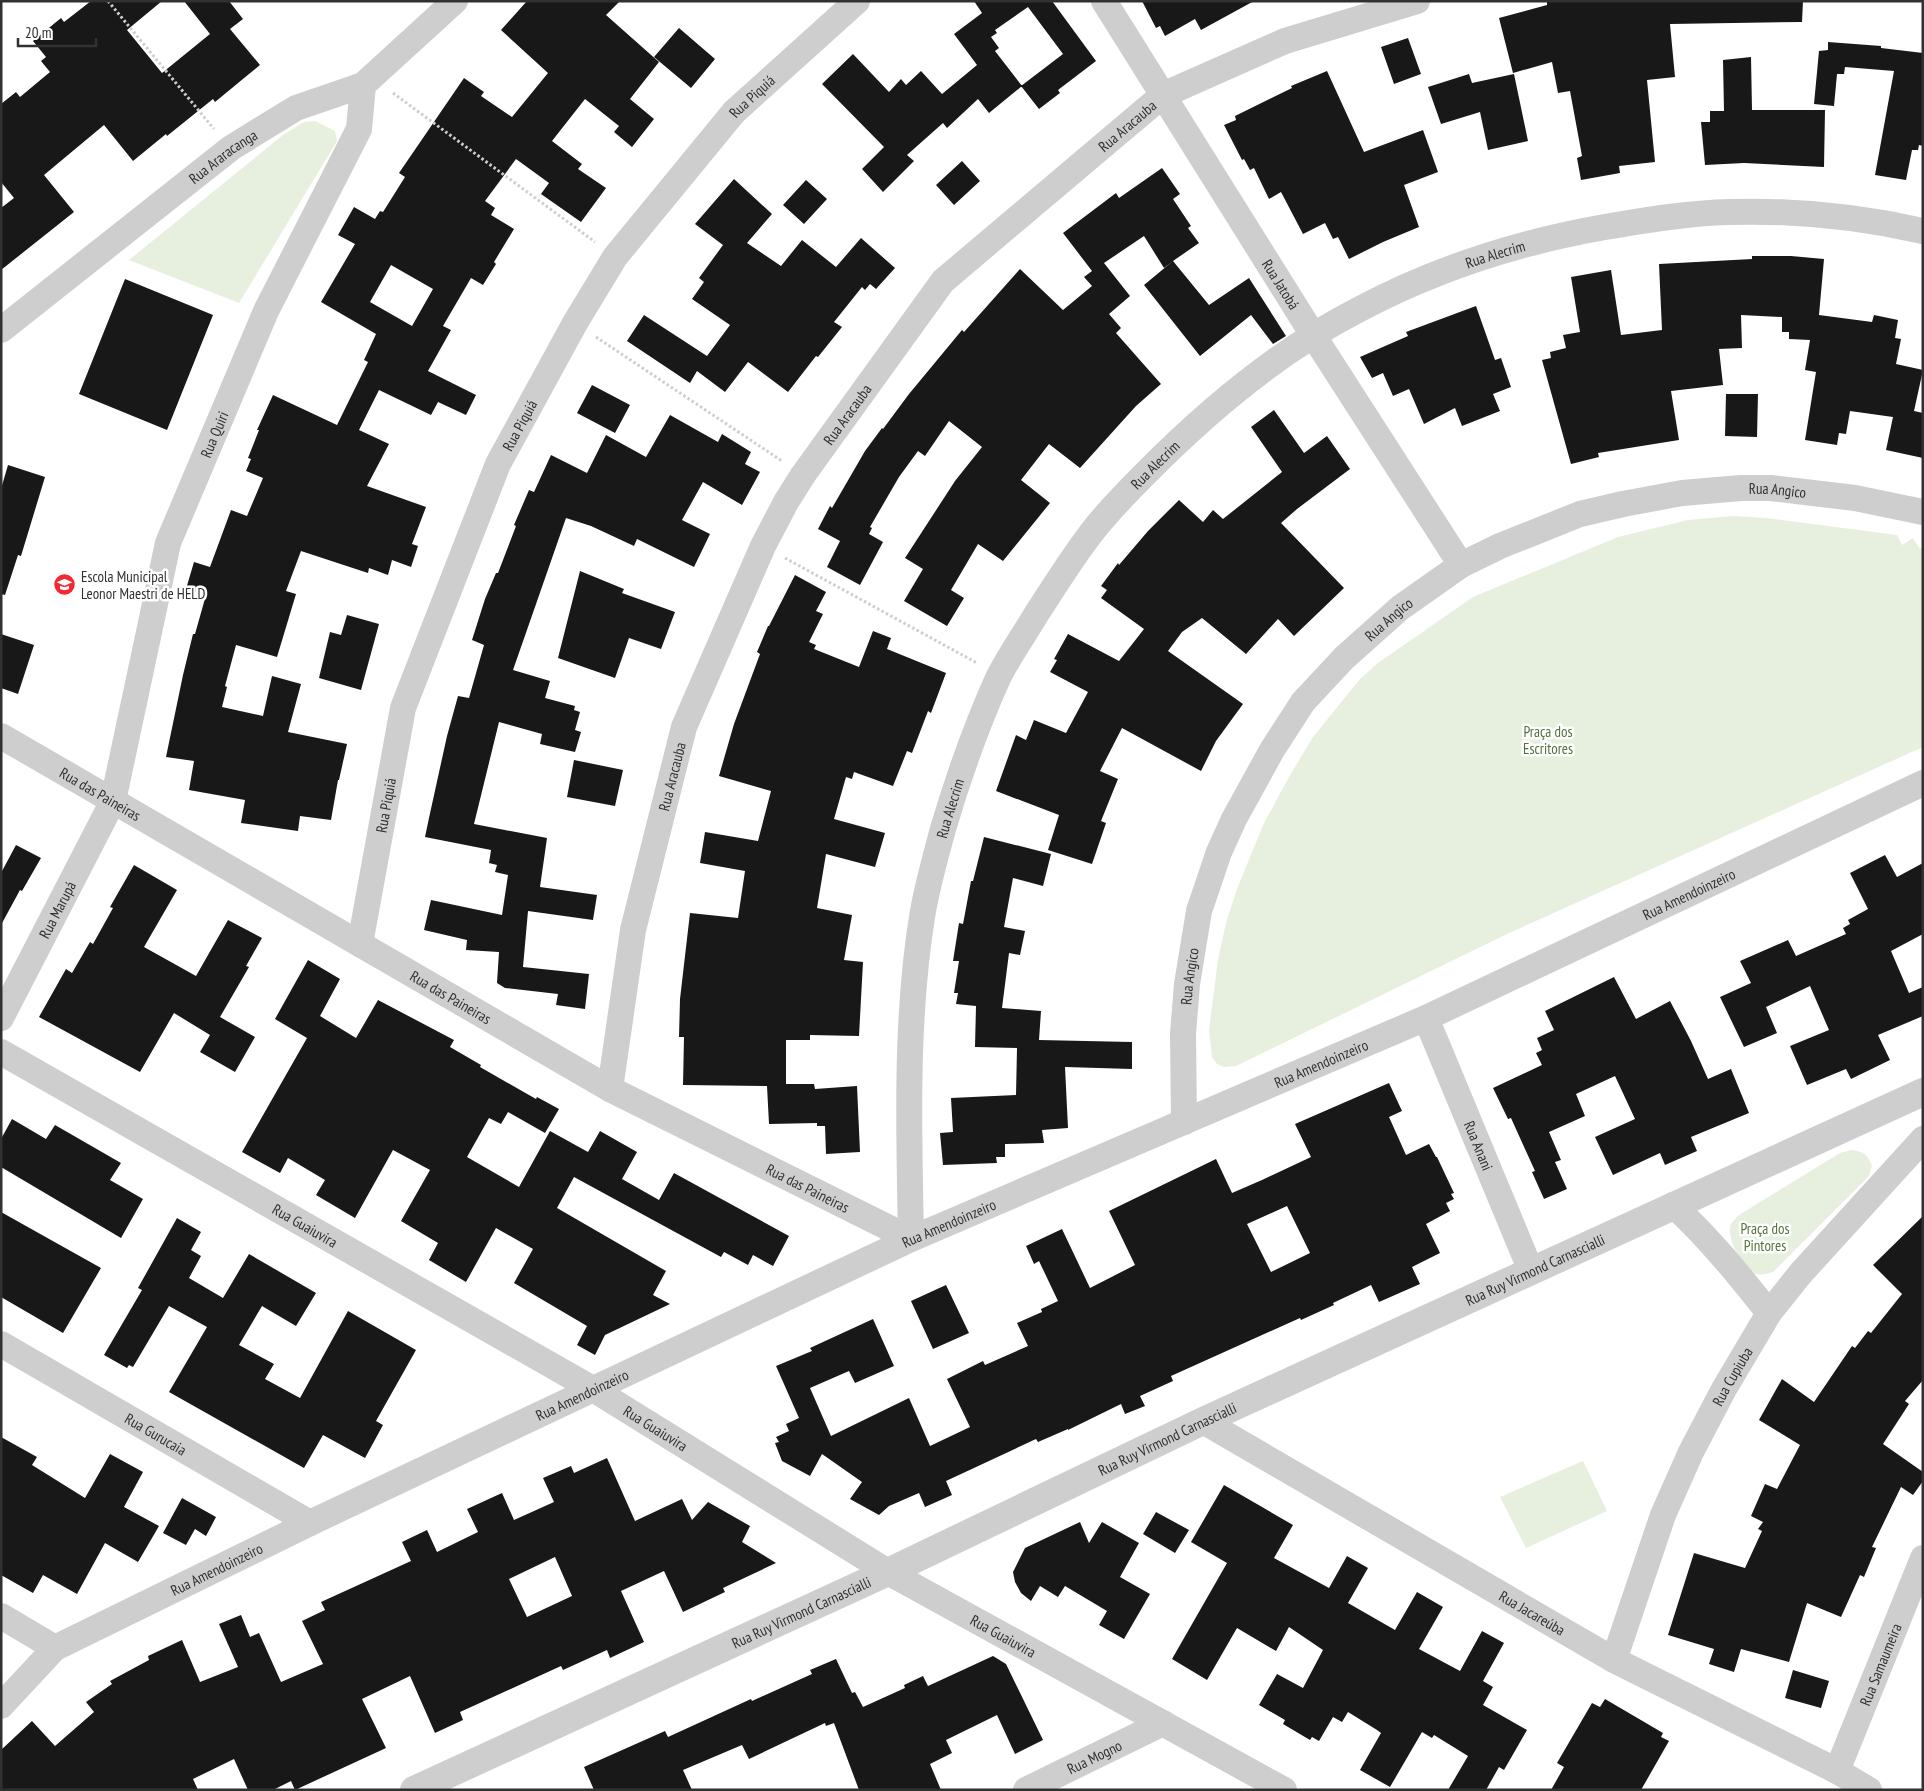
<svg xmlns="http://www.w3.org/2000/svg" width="1924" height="1791" viewBox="0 0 1924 1791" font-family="'PT Sans Narrow',sans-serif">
	<rect width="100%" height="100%" fill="#fff"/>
	<path fill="#e7efdf" d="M315,121l20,10 2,10 -98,162 -110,-43 154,-125 21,-13z
		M1733,516l33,2 131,17 5,10 11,-7 7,11 3,-2v200l-416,187 -271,132 -12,1 -7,-3 -5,-7 -3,-27 9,-70 8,-37 11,-34 27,-66 25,-46 24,-40 47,-58 18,-16 95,-66 145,-60 70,-17z
		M1851,1150c12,1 17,5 21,16l-3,10 -96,96c-6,2 -13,4 -20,1 -10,-5 -28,-37 -22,-49 2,-3 6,-7 8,-9l101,-62z
		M1583,1461l24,50 -81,37 -26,-51z"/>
	<path fill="#181818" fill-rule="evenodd" d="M91,1h71l-35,29 35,43 48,-39 -26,-33h45l14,18 -13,10 30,36 -45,37 -2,-3 -46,37 -1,-2 -33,27 -29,-36 -60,50 30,37 -73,58v-62l13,-10 -13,-16v-78l15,-12 4,5 30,-25 -9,-11 5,-4 -13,-16 28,-23 3,4z
		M527,1h93l-14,14 53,47 -29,37 24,20 -22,28 -18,-15 5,-6 -34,-27 -33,42 30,23 -4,5 28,19 -25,34 -40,-28 8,-11 -33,-24 -31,42 10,7 -4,7 23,14 -20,33 2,2 -13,21 -12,-7 -28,48 8,4 -23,41 48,24 -10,20 -28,-13 -7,13 -52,-25 -20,40 30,14 -22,42 59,21 -14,37 6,2 -7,21 -19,-7 -4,15 -19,-7 -1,5 -67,-22 -15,40 10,3 -19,63 -41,-12 -11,41 2,1 -5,20 41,9 9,-40 29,8 -13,48 59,12 -8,36h-1l-7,40 -31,-4 -2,15 -57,-8 4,-23 -56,-10 5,-29 -28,-4 17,-82 10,-41h2l11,-39 -20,-6 8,-27 16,5 21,-57 16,6 16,-38 -17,-7 5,-12 -3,-1 11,-28h-2l16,-35 64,30 31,-63 -4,-2 12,-26 -55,-32 34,-58 -17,-9 16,-28 21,12 5,-8 3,1 22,-35 -6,-4 65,-95 20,14 -3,4 31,21 36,-44 -47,-43zM391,265l42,24 -21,37 -42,-24z
		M974,1h78l44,60 -38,29 2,3 -21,16 -18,-23 42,-32 -35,-47 -33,23 2,3 -6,4 8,11 -4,3 27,35 -33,27 -11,-14 -31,29 -4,-5 -36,32 7,6 -31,31 -21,-23 22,-22 -62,-63 31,-30 36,38 12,-13 5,6 15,-14 21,23 35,-29 -23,-31 28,-21z
		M1142,1h112l-53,29 -6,-11 -30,17 -5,-10 -4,2z
		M1547,1h256l-1,21 -132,2 5,53 -28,3 8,82 -36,4 1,7 -39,7 -4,-22 5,-2 -12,-65 -12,2 -6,-31 -39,11 -14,-55 48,-13z
		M679,28l36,31 -24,29 -37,-31z
		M1408,38l13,36 -27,10 -13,-37z
		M1828,42l53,4v2l42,5v93l-4,-1 -1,5h-6l-6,30 -31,-5 19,-104 -49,-4 -1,7h-7l-3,32 -20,-2 5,-53 9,-1z
		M1751,57l1,53h73l-1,57 -80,-4 -39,2 -4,-43h9v-11h14l-1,-51z
		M1327,71l37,81 59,-22 15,42 -34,13 15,42 -36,15 -34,17 -11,-22 -5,2 -8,-16 -22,11 -22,-42 -12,7 -15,-31 -4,2 -6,-11 -2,1 -18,-35 12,-5 -1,-4 57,-28 -1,-2z
		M1469,74l3,9 42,-9 14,67 -40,9 -8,-38 -39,12 -13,-37z
		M962,161l18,20 -26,24 -18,-20z
		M1162,168l18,26 -7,5 18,27 -3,2 11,15 -26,18 36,44 40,-27 37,58 -13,8 -22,-29 -51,41 -56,-71 29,-24 -9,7 -20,-32 -40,27 26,33 -21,18 12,14 -5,5 45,51 -25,22 -56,62 -31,-24 -28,36 29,23 -47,58 -25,-17 -27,46 13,8 -17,28 -43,-25 19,-32 -18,-11 50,-77 27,-34 -33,-26 -24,35 -7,-5 -19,26 -29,50 2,1 -3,6 14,8 -23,43 -33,-18 13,-26 -22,-12 12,-23 2,2 33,-57 17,-23 1,1 26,-35 53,-64 2,2 56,-63 43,41 29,-24 -8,-9 8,-6 -29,-38 53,-40 3,5z
		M734,179l38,35 -25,29 34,23 21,-26 34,27 25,-29 34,30 -19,21 -6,-5 -5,6 -3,-3 -28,35 8,5 -24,30 -2,-1 -28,36 -40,-30 -23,30 -28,-21 -7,12 -63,-42 17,-26 63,41 23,-31 -38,-26 12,-17 -5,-4 24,-33 -28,-21z
		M806,180l21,19 -23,25 -21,-19z
		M1752,256h39l33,3 -5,56 53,7 2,-7 24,5 -3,18 6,1 -5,25 27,6 -9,41 9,2v45l-37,-8 7,-33 -43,-6 -4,23 -7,-1 -2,12 -32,-5 11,-68 -11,-2 5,-30 -21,-1v-7h-7v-15l-41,-2 1,33 -23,1 4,36 -52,6 8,49 -81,13 1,4 -28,7 -29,-104 9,-2 -1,-6 16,-4 -3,-13 17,-3 -9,-55 40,-7 10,65 41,-5 -3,-66 93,-5z
		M125,279l88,36 -46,115 -88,-36z
		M1476,306l19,54 6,-2 10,29 -18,7 7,17 -38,15 -7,-18 -31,16 -15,-35 -16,7 -10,-23 -11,5 -12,-21 48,-21 -2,-4z
		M592,385l38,20 -15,28 -38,-20z
		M1726,394h32l-1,43 -32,-1z
		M1274,410l30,43 23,-17 23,33 -53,40 -16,14 63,65 -50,48 -16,-17 -32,35 -44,-36 -20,14 -14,19 75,53 -27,37 -15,30 -79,-43 -22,43 18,8 -17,42 5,2 -14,41 -44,-14 11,-35 -63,-24 20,-56 10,5 8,-20 32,13 22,-41 -38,-20 7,-12 -3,-1 14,-25 51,27 25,-32 -43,-31 6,-8 -6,-4 17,-23 1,2 29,-34 31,-31 24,22 10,-12 10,9 59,-47 -31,-45z
		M670,415l48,27 4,-8 29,18 -6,12 15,8 -18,33 -39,-23 -21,38 28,14 -16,33 -57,-28 -3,7 -43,-20 -25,-8 -53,152 37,11 -5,17 30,8 -1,4 6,2 -5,18 6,2 -6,20 -35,-8 2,-10 -43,-12 -25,102 73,14 -7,49 57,8 -4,25 -65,-9 -5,56 66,7 -4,35 -29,-4 2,-11 -53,-6 -8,-5 2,-31 -33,-2 1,-10 -43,-10 7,-30 71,15 6,-40 -13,-3 2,-7 -8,-2 2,-13 -66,-13 4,-19 18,-82 11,-40 11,2 15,-53 -12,-5 13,-41 11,-26h2l18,-47 -2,-1 15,-35 5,2 17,-37 36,18 19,-38 40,22z
		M8,465l37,12 -24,79 -3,-1 -13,40 -4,-1v-105z
		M580,571l44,18 -2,4 53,19 -14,37 -32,-11 -14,40 -57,-20z
		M795,575l31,17 -10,19 7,3 -14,28 7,3 -2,4 45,18 14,-36 18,7 -4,11 59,24 -15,40 -3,-2 -16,42 -5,-2 -14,35 -39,-14 -2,7 -6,-2 -12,42 51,14 -10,34 -49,-13 -9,54 35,7 -8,45 19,2 -4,74 -49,-1v5h-24v44h28l1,5 42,-3 3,66 -34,2 -1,-28h-8v-3l-48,1 -2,-38 -84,-1 1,-48h-5l1,-38 10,-86 48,5 7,-47 -45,-8 5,-31 53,9 13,-50 -52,-15 15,-52 26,-70 -3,-2 11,-26h1z
		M347,615l32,9 -18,66 -42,-12 11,-46 11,3z
		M1,634l33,11 -16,49 -17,-6z
		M574,760l49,10 -8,36 -48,-9z
		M984,837l67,17 -8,32 -30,-8 -9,49 21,4 -5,24 -11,-2 -7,55 39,3 -2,29 93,2v27l-67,-2 3,61 -26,2 2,13 -39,1v13h-9l1,6 -54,2 -3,-32 13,-1 -2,-34 65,-3 1,-47 -42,-1 1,-41 -20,-2 2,-11h-4l5,-32h-6l6,-38 4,1 8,-43h2z
		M16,845l25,13 -19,33 -2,-1 -19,35v-52z
		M1885,855l12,22 26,-14v71l-32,17 18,42 14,-6v29l-45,19 12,25 -39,19 -5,-10 -39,16 -17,-39 39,-16 -19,-44 -44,21 11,26 -33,14 -24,-50 31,-14 -11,-22 48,-21 8,16 50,-22 -3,-6 7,-4 -2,-4 20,-11 -18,-36z
		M134,865l43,25 -33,57 52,29 32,-56 34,18 -16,28 3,1 -29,50 35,20 -20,35 -35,-20 10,-17 -36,-22 -34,59 -101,-55 27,-48 6,4 18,-31 3,2 20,-36 -3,-1z
		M308,960l32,19 -20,37 36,22 22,-38 76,40 -4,7 31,18 -1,2 56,32 1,-2 22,12 -14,24 -37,-21 -7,12 -12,-6 -22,39 52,30 31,-56 38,21 12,-21 37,21 -15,27 37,21 15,-27 115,63 -16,30 -20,-11 -5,10 -24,-13 -3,5 -147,-80 -17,31 109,63 -13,24 17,9 -65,31 -10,20 -18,-10 10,-19 -73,-43 19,-34 -37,-21 -30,54 -37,-22 9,-17 -37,-22 29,-51 -37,-20 -38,68 -39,-23 9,-15 -37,-22 -8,15 -38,-21 65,-114 -32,-19z
		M1614,977l22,42 34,-18 21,40 17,38 23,-10 18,44 -58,24 6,14 -32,14 -5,-12 -47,22 -18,-38 40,-18 -20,-43 -39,18 9,22 -36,16 12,28 -6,2 12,27 -23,10 -12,-27 3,-1 -24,-53 -3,1 -15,-31 49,-23 -6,-12 6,-3 -5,-12 17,-8 -9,-19z
		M1389,1083l13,28 -13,6 17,38 23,-11 7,13h1l17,36 -3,1 3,5 -8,4 4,8 -24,13 14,29 -28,14 8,17 -41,18 -8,-17 -38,18 1,2 -33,15 -1,-2 -129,58 2,5 -33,15 5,10 -20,8 -4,-10 -53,26v-1l-30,13 -2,-3 -90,42 6,14 -27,12 -6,-14 -30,13 -10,9 -29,-16 12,-17 -40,-28 -12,22 -28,-15 -7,-18 4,-1 -3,-5 13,-6 -3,-7 13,-6 -23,-52 36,-15 -2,-3 63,-29 21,47 -39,17 -6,-12 -39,17 21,48 78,-38 21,48 40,-19 -23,-48 36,-18 2,4 43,-19 -11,-23 25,-11 -1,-3 17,-8 -19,-40 -5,3 -8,-18 36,-17 28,59 45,-23 -26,-54 107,-52 16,34 30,-13 49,-23 -16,-33zM1287,1206l23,47 -39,19 -24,-48z
		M12,1119l34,20 9,-14 66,38 -11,17 33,19 -22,39 -120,-71v-28z
		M1,1212l100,56 -38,65 -62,-36z
		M1923,1216v164l-18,21 4,3 -26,40 40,28v9l-10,14 -12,-8 -29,60 4,1 -12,29 -4,-2 -19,42 -34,-14 -18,59 -48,-13 -7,23 -25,-8 5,-15 -46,-14 26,-82 51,15 17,-37 -4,-2 5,-7 -12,-6 14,-32 12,5 23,-44 -41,-25 23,-41 32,23 38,-56 3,2 13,-17 3,2 31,-39 -29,-29z
		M177,1218l24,14 -10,18 10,6 -12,22 34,20 26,-44 67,39 -20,33 -34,-20 -23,39 35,19 -9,15 35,19 48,-87 68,39 -40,71 7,4 -18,33 -42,-23 -19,33 -135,-76 38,-65 -38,-21 -36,61 -4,-2 -2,3 -23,-13 38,-65 -4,-2z
		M946,1285l23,48 -36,16 -22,-48z
		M1,1437l36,20 -5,8 53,33 25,-44 33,18 -19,35 35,19 -21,36 -33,-19 -28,51 -34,-19 -10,18 -32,-18z
		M607,1458l28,63 47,-22 10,21 16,-18 42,24 -8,16 34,21 -53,25 2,4 -42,20 -19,-41 -43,20 23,51 -34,16 -3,-8 -44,20 -2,-4 -101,46 3,8 -28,13 -25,-57 -48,23 24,49 -91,42 -4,-9 -18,9h-25l-14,-31 -41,20 5,11h-197v-40l31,-29 23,25 39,-34 -8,-10 26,-18 -2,-3 39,-21 -1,-4 34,-16 18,42 38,-15 -19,-43 22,-9 9,22 9,-4 22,49 42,-18 -21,-43 23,-11 -4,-8 90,-41 -9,-19 25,-12 10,22 41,-20 -11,-23 35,-16 12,27 40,-18 -11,-24 28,-12 3,7zM555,1557l17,39 -45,21 -18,-38z
		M1224,1485l69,40 -19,33 55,30 18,-32 21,12 -20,35 47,27 22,-38 26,15 -24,42 41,22 22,-40 22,12 -21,38 10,6 -10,18 44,25 -23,40 -5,-3 -13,23h-38l20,-34 -34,-21 -2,3 -10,-6 -32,55 -30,-17 21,-37 -4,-3 -29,-18 -6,10 -9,-5 -14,24 -7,-4 -2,3 -27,-16 2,-4 -26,-15 18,-31 26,14 20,-38 -34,-23 -13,24 -39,-23 -30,52 -35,-21 55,-96 -36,-21z
		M182,1498l34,19 -10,19 -11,-7 -9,16 -23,-12z
		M1156,1512l33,18 -14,23 -32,-19z
		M1080,1522l9,21 13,-21 37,21 -19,34 30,17 -26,45 -25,-14 8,-14 -42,-25 -7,11 -18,-11 -9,15 -10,-8 -6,-11 -2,-10 12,-24z
		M993,1656l13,8 37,76 -28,14 -18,-39 -51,25 6,13 -22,11 11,26h-82l-25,-67 -8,3 -1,-3 -76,36 -7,-14 -59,25 9,20h-98l-10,-23 81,-36 3,6 83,-38 1,2 60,-27 -2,-4 26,-11 16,34 3,-1 8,15 42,-19 -1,-3 19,-9 5,10z
		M1793,1670l36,11 -8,27 -36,-10z
		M1605,1699l58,34 -2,4 8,4 -28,49h-90l13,-23 -7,-4 35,-60 8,4z"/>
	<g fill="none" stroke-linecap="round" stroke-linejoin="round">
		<path stroke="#cecece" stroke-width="3" stroke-dasharray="2.5 2.5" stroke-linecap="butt" d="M108,1l106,128
			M393,93l202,149
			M596,337l186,124
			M785,558l192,105"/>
		<g stroke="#cecece" stroke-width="26">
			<path id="s1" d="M1104,1l209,334 148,230"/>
			<path id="s2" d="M1,330l230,-182 65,-40 67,-23 92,-84"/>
			<path id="s3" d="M1,736l609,353 301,150c-2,-108 -6,-222 12,-328 5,-28 13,-56 20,-82 15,-51 33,-102 55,-151 11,-22 26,-43 39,-65 17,-26 33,-52 52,-77 16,-22 37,-43 56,-62 63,-64 133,-123 213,-164 77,-41 161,-68 247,-83 41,-7 83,-14 125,-15 64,-2 130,5 193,19"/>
			<path id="s4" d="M360,944l43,-236 95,-244 77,-141 40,-66 119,-145 123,-111"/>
			<path id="s5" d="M1,1018l112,-217 55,-258 98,-232 93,-182 4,-44"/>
			<path id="s6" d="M1426,1018l105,253"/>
			<path id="s7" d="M1,1052l592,337 295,183 396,218"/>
			<path id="s8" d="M610,1089l23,-159 51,-203 79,-181 23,-44 17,-27 140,-194 220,-186 122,-54 132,-40"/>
			<path id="s9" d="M1184,1122l-1,-88 4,-50 12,-73 20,-59 15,-33 38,-69 31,-48 41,-44 56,-50 61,-43 39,-19 80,-32 43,-10 59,-11 59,-5h30l84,10 68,14"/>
			<path d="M1673,1205c36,33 66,70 96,108"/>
			<path id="s10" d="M1,1344l309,179"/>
			<path id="s11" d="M1203,1421l411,239 223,111 32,19"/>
			<path d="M1,1616l54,32"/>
			<path id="s12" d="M1614,1660l49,-145 28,-63 33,-63 45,-76 32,-40 122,-134"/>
			<path id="s13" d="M1,1706l54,-58 255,-125 601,-284 515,-221 497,-235"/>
			<path id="s14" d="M1837,1771l86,-213"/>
			<path id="s15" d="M1026,1790l137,-67"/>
		</g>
		<path stroke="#cecece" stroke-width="28" id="s16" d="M414,1790l474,-218 315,-151 720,-329"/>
	</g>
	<defs>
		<symbol id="school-disc" viewBox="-11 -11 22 22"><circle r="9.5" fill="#f52733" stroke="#fff"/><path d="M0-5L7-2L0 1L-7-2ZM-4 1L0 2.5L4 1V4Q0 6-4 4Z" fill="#fff"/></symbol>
	</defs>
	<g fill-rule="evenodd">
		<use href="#school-disc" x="52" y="572" width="25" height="25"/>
	</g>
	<g text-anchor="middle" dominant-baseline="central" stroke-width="5" stroke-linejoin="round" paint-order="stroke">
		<g font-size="15" fill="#313131" stroke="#fff">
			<text stroke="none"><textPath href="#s4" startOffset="951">Rua Piquiá</textPath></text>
			<text stroke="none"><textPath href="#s8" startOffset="1129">Rua Aracauba</textPath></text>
			<text stroke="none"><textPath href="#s2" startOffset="282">Rua Araracanga</textPath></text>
			<text stroke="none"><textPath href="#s3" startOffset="2285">Rua Alecrim</textPath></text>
			<text stroke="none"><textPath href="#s1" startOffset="334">Rua Jatobá</textPath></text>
			<text stroke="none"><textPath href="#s8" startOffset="724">Rua Aracauba</textPath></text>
			<text stroke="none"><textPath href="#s4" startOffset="546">Rua Piquiá</textPath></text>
			<text stroke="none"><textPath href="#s5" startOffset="626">Rua Quiri</textPath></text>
			<text stroke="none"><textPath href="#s3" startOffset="1880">Rua Alecrim</textPath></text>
			<text stroke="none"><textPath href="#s9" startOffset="986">Rua Angico</textPath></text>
			<text stroke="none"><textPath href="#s9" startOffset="566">Rua Angico</textPath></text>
			<text stroke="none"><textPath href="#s8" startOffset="319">Rua Aracauba</textPath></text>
			<text stroke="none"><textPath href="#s3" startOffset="115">Rua das Paineiras</textPath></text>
			<text stroke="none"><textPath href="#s4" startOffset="141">Rua Piquiá</textPath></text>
			<text stroke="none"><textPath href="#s3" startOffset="1475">Rua Alecrim</textPath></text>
			<text stroke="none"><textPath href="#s13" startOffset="1879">Rua Amendoinzeiro</textPath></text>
			<text stroke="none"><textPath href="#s5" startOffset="122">Rua Marupá</textPath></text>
			<text stroke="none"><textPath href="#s9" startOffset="146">Rua Angico</textPath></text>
			<text stroke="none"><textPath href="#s3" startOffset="520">Rua das Paineiras</textPath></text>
			<text stroke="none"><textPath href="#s13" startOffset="1474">Rua Amendoinzeiro</textPath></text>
			<text stroke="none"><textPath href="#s6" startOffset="138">Rua Anani</textPath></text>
			<text stroke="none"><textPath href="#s3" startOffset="925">Rua das Paineiras</textPath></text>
			<text stroke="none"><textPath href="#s13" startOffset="1069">Rua Amendoinzeiro</textPath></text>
			<text stroke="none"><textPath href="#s7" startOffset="350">Rua Guaiuvira</textPath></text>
			<text stroke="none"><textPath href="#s16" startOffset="1236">Rua Ruy Virmond Carnascialli</textPath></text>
			<text stroke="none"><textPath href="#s12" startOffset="308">Rua Cupiuba</textPath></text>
			<text stroke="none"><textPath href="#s13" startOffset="664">Rua Amendoinzeiro</textPath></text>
			<text stroke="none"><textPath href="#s7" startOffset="755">Rua Guaiuvira</textPath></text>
			<text stroke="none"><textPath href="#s10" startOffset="179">Rua Gurucaia</textPath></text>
			<text stroke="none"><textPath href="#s16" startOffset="831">Rua Ruy Virmond Carnascialli</textPath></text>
			<text stroke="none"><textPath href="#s13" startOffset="259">Rua Amendoinzeiro</textPath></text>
			<text stroke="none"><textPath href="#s16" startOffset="426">Rua Ruy Virmond Carnascialli</textPath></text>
			<text stroke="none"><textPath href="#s11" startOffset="381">Rua Jacareúba</textPath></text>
			<text stroke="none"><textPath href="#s7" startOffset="1160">Rua Guaiuvira</textPath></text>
			<text stroke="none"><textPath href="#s14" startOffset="115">Rua Samaumeira</textPath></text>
			<text stroke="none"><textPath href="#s15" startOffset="76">Rua Mogno</textPath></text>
		</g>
		<g font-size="15" fill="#313131" stroke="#fff" text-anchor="start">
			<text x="81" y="576">Escola Municipal<tspan x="81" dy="17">Leonor Maestri de HELD</tspan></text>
		</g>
		<g font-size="15" fill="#53723a" stroke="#fff">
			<text x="1548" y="731">Praça dos<tspan x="1548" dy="17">Escritores</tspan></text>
			<text x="1765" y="1228">Praça dos<tspan x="1765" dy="17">Pintores</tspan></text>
		</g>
	</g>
	<rect width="1924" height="1791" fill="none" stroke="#313131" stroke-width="5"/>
	<path d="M18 38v8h78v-8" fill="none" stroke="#313131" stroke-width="2.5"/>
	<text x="25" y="38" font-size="15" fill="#313131" stroke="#ffffff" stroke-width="4" paint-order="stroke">20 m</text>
</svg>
